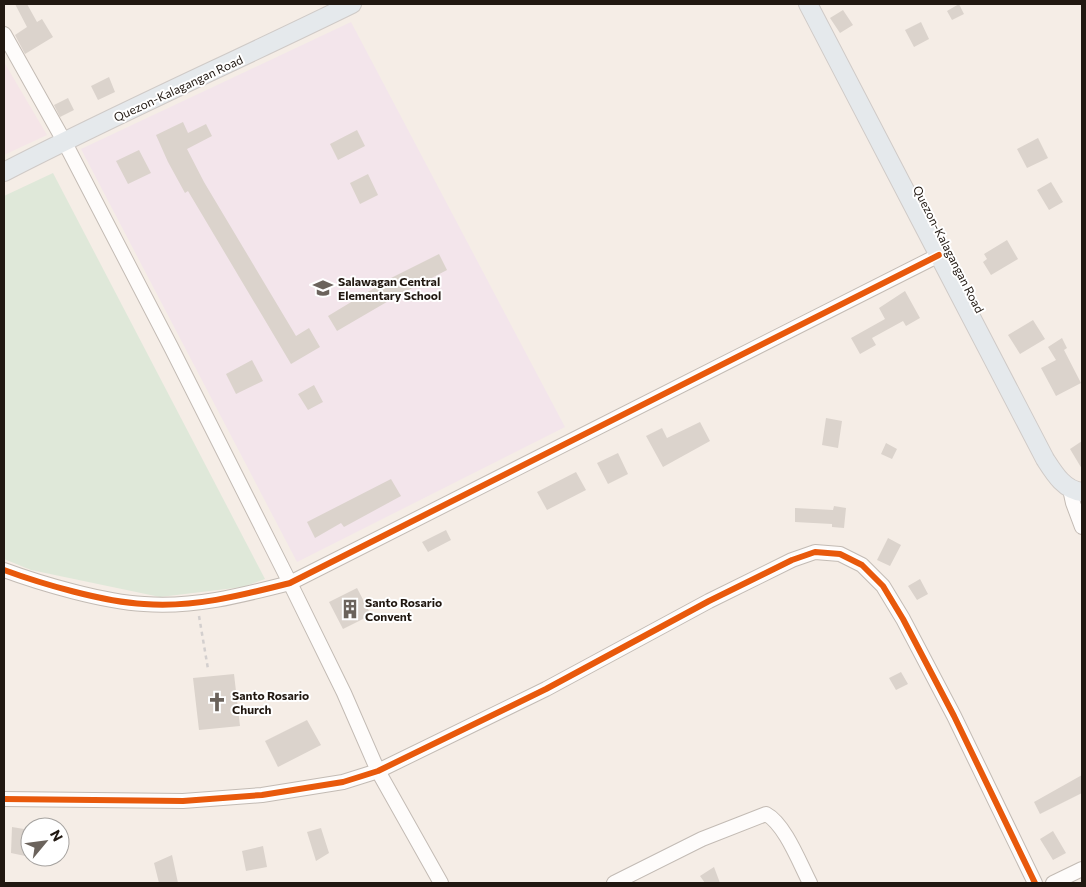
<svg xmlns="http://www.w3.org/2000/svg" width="1086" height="887" viewBox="0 0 1086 887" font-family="Commissioner,sans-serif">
	<rect width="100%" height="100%" fill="#f5ede6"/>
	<path fill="#f5e5e8" d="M4,62l43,73 -43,20z"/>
	<path fill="#f3e5eb" d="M351,22l214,405 -268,135 -216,-413z"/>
	<path fill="#dfe8d9" d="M53,173l212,406 -22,8 -83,10 -129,-27 -27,-11v-363z"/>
	<path fill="#dbd3cc" d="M15,4h12l10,18 5,-3 11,18 -28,17 -10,-19 12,-8z
		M959,4l5,10 -12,6 -5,-9z
		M843,10l10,15 -13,8 -10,-15z
		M921,22l8,17 -15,8 -9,-17z
		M109,77l6,15 -17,8 -7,-14z
		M68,98l6,12 -14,7 -6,-12z
		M183,122l5,11 18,-9 6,12 -25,13 17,33 92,154 13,-8 11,19 -29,17 -103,-173 -3,2 -17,-31 -12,-27z
		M357,130l8,16 -27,14 -8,-16z
		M1038,138l10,20 -21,10 -10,-19z
		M139,150l12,23 -23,11 -12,-23z
		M368,174l10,21 -18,9 -10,-21z
		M1051,182l12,20 -14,8 -12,-20z
		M1007,240l11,19 -27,16 -8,-13 4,-3 -3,-5z
		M439,254l8,16 -50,26 -60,35 -9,-15 63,-38z
		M905,291l15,27 -14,8 -3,-5 -31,17 4,7 -16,9 -9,-16 34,-19 -6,-11z
		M1033,320l12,19 -25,15 -12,-19z
		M1062,338l5,10 -3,2 17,33 -25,13 -15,-28 15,-8 -8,-13z
		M252,360l11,21 -27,13 -10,-20z
		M314,385l9,17 -15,8 -10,-16z
		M826,418l16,3 -4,27 -16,-3z
		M700,422l10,19 -47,26 -17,-31 16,-8 5,10z
		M1082,441v28l-12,-20z
		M886,443l11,6 -5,10 -11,-5z
		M618,453l10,21 -20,10 -11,-21z
		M576,472l10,18 -39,20 -10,-18z
		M391,479l10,17 -57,31 -3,-4 -26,15 -8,-16z
		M834,506l12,2 -2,20 -12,-1v-3l-37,-2v-14l38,2z
		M446,530l5,10 -23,12 -6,-10z
		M888,538l13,7 -11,21 -13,-6z
		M920,579l8,15 -11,6 -9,-14z
		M357,588l14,27 -28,14 -14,-27z
		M901,672l7,12 -12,6 -7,-12z
		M234,674l6,52 -41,4 -6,-52z
		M307,720l14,25 -43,22 -13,-26z
		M1082,775v18l-42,21 -6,-12z
		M12,827l18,3v27l-19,-4z
		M321,828l8,25 -13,8 -9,-29z
		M1053,831l13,22 -13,7 -13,-21z
		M263,846l4,21 -21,4 -4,-20z
		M172,855l6,28h-19l-5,-20z
		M714,867l6,16h-15l-5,-7z"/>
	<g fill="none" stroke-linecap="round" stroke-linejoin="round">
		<defs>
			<path id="minor" d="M4,34l60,107 107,206 119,236 54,110 34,78 63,112
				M1070,489l3,14 9,24
				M4,570c38,14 100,32 140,34 50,4 99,-9 146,-21l649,-328
				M4,799l179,2 79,-6 81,-13 35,-11 168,-82 163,-88 83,-41 23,-8 25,2 22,11 21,21 20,33 51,97 81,167
				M614,883l88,-44 64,-25c19,10 34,50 44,69
				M1053,883l29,-14"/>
			<path id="major" d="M808,4l237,455c9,14 19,31 37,33
				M4,172c114,-59 232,-111 348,-168"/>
		</defs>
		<use href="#minor" stroke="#c3bbb4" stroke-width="16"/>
		<use href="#major" stroke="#cfcac7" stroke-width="20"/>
		<path stroke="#d3cfce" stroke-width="2.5" stroke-dasharray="4 4" stroke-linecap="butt" d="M199,616l9,53"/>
		<use href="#minor" stroke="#fefcfb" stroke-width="14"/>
		<use href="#major" stroke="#e5e9ec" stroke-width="18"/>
		<defs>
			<path id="cycleway" d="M4,570c38,14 100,32 140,34 50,4 99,-9 146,-21l649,-328
				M4,799l179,2 79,-6 81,-13 35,-11 168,-82 163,-88 83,-41 23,-8 25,2 22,11 21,21 20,33 51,97 81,167"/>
		</defs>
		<use href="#cycleway" stroke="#fff" stroke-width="9"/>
		<use href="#cycleway" stroke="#e8590c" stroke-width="6"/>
	</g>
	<defs>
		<symbol id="school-bare" viewBox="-9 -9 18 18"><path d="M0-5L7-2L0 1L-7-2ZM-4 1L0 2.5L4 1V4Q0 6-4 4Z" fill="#6b635c" stroke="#fff" stroke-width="2.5" paint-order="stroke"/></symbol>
		<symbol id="building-bare" viewBox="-9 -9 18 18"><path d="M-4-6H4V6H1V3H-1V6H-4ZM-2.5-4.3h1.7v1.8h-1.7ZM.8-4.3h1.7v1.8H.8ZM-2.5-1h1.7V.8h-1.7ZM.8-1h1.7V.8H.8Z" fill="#6b635c" stroke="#fff" stroke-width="2.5" paint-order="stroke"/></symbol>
		<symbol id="church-bare" viewBox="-9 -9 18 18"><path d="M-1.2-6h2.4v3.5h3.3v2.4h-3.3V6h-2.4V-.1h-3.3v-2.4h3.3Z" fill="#6b635c" stroke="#fff" stroke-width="2.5" paint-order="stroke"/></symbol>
	</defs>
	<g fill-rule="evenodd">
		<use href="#school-bare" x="309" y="274" width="28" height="28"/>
		<use href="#building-bare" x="336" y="595" width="28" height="28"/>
		<use href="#church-bare" x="203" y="688" width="28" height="28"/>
	</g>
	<g text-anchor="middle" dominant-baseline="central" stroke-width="4" stroke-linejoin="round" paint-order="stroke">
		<g font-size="12" fill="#211811" stroke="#fff">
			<text transform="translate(178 88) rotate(-25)">Quezon-Kalagangan Road</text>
			<text transform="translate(949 249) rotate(63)">Quezon-Kalagangan Road</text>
		</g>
		<g font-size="12" font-weight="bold" fill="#211811" stroke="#fff" text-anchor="start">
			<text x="338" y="281">Salawagan Central<tspan x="338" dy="14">Elementary School</tspan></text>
			<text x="365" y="602">Santo Rosario<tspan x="365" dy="14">Convent</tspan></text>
			<text x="232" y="695">Santo Rosario<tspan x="232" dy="14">Church</tspan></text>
		</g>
	</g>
	<rect width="1086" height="887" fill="none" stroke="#211811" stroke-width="10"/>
	<g transform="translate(45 842) rotate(61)"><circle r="24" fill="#ffffff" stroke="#a6a3a0"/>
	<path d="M0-4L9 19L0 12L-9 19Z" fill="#6b635c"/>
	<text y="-8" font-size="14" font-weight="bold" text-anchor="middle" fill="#211811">N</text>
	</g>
</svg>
